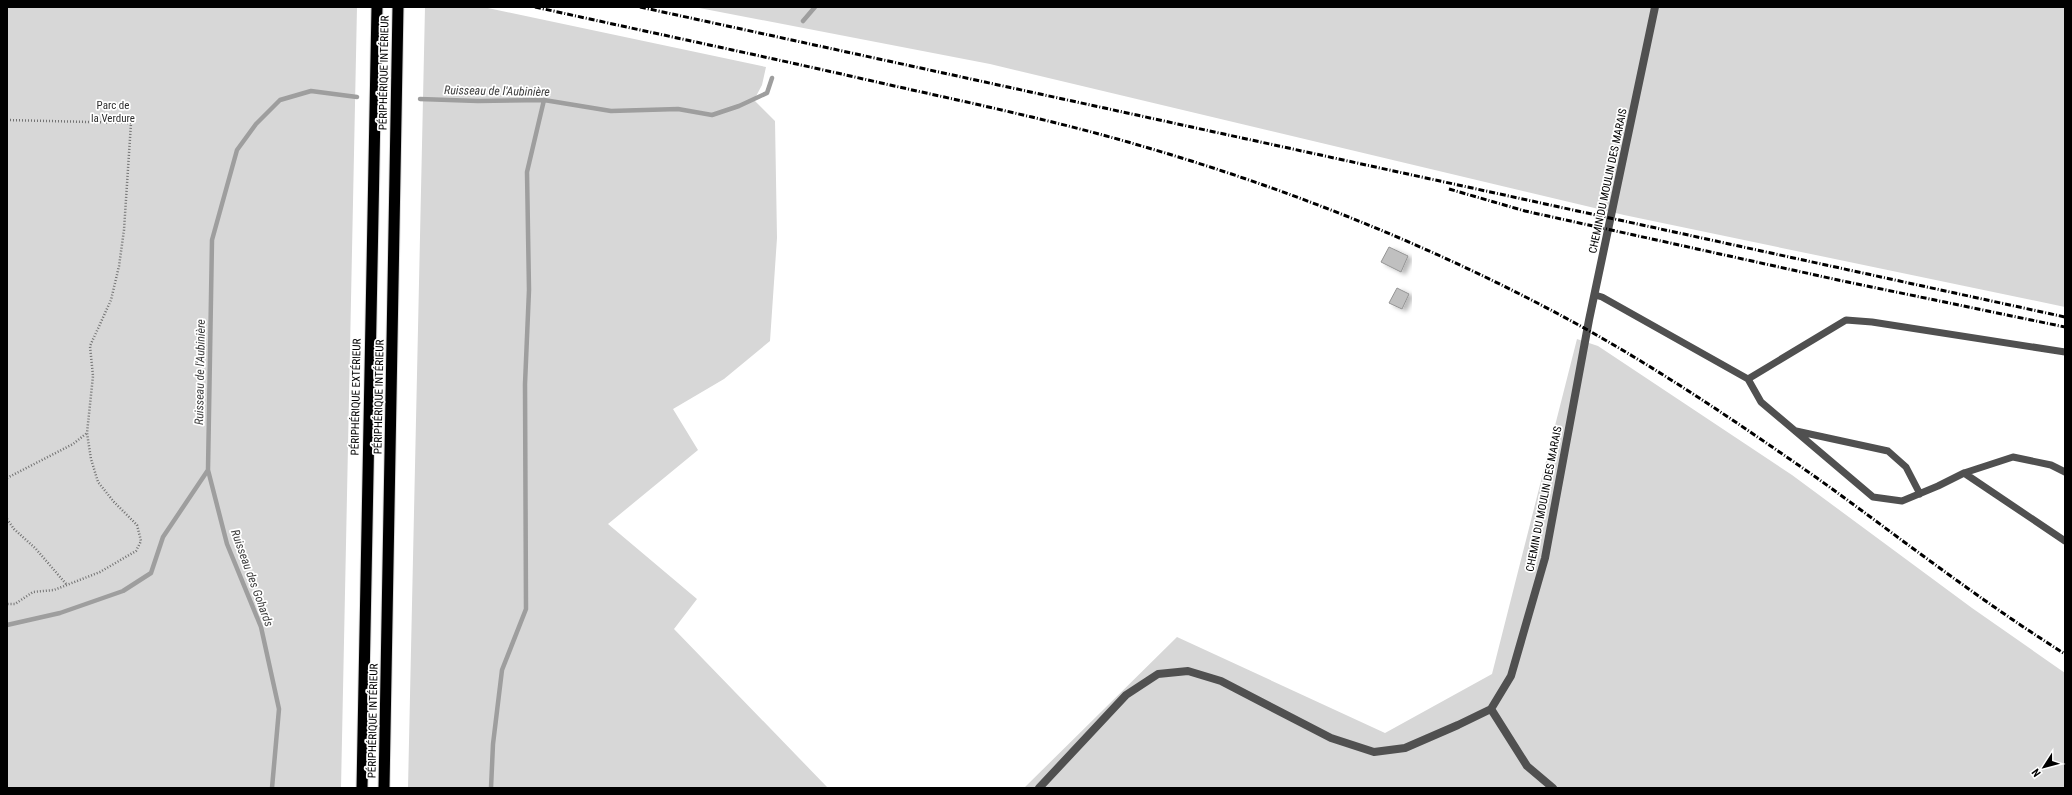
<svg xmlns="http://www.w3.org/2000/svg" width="2072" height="795" viewBox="0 0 2072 795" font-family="'Roboto Condensed',sans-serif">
	<defs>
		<filter id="shadow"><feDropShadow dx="4.5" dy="2.5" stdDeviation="2" flood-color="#0004"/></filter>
	</defs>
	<rect width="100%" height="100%" fill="#fff"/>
	<path fill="#d7d7d7" d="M7,7h350l-16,781h-334z
		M425,7h58l283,60 -4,18 -8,15 21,21 2,117 -7,103 -46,38 -51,30 25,41 -90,74 89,75 -23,30 154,159h-420z
		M694,7h1371v300l-441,-92 -634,-151z
		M1577,339l21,7 194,129 180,133 93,65v115h-1041l153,-151 208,96 107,-59z"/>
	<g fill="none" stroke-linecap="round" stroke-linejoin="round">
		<path stroke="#9e9e9e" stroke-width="4.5" d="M803,21l12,-14
			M420,99l58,2 66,-1 67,11 67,-2 34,6 27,-9 28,-13 5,-15
			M208,470l19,74 34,83 18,82 -7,79
			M7,625l53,-12 63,-22 28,-18 12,-36 45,-67 4,-230 25,-90 19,-26 24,-24 31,-9 46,6
			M491,788l2,-44 9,-74 24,-61 -1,-225 4,-94 -2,-118 17,-72"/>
	</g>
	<path fill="#c0c0c0" stroke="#949494" filter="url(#shadow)" d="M1389,247l19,9 -7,16 -20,-10z
		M1397,288l12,6 -7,15 -13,-6z"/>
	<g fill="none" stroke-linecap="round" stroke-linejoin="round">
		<defs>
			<path id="trunk" d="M362,788l15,-781
				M384,788l14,-781"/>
		</defs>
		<use href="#trunk" stroke="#dbdbdb" stroke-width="13"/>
		<path stroke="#727272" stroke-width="2.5" stroke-dasharray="1 2" stroke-linecap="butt" d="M7,120l124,3 -7,107 -5,36 -8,34 -21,46 3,30 -6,57 4,26 7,23 16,20 23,23 4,16 -5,10 -36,21 -46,18 -21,2 -18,12h-8
			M7,478l66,-34 14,-11
			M7,519l7,10 22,20 31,36"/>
		<path stroke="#505050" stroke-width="7" d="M1595,295l7,2 146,82 13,23 112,95 29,4 36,-15 26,-13 49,-16 38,8 14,7
			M1748,379l98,-59 26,2 193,30
			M1796,431l92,20 18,16 14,27
			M1964,473l101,68"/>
		<path stroke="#505050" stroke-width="8" d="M1491,709l36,57 26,22
			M1039,788l87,-93 32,-21 30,-3 33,10 110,57 43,14 31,-4 53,-23 33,-16 20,-33 34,-118 44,-238 66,-313"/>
		<use href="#trunk" stroke="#000" stroke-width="11"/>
		<path stroke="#000" stroke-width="3" stroke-dasharray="6 2 1 2" stroke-linecap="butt" d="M535,7c118,26 237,51 355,78 85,19 171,37 255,62 148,43 294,102 430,176 84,46 163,100 242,155 82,59 162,122 248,176
			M640,7l1425,310
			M1449,189l76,22 313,69 227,47"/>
	</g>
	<g text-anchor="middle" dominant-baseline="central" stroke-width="3.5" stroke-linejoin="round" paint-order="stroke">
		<g font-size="11" fill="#000" stroke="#fff">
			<text transform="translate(384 73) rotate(-89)">PÉRIPHÉRIQUE INTÉRIEUR</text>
			<text transform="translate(1608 181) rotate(-78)">CHEMIN DU MOULIN DES MARAIS</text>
			<text transform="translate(356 397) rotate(-89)">PÉRIPHÉRIQUE EXTÉRIEUR</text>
			<text transform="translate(379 397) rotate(-89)">PÉRIPHÉRIQUE INTÉRIEUR</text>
			<text transform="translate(1544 499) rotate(-79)">CHEMIN DU MOULIN DES MARAIS</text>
			<text transform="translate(373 721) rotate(-89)">PÉRIPHÉRIQUE INTÉRIEUR</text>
		</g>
		<g font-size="11" fill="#2e2e2e" stroke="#fff">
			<text x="113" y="105">Parc de<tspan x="113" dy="13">la Verdure</tspan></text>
		</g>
		<g font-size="12" font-style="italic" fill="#3f3f3f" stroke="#fff">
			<text transform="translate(497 91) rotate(1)">Ruisseau de l'Aubinière</text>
			<text transform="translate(200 372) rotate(-89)">Ruisseau de l'Aubinière</text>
			<text transform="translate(252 578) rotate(70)">Ruisseau des Gohards</text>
		</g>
	</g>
	<rect width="2072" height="795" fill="none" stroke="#000000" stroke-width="16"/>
	<g transform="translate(2044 767) rotate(234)" stroke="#ffffff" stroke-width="3" paint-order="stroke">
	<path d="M0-3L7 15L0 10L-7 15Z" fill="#000000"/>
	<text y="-6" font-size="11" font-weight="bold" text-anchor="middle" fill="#000000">N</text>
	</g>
</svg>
